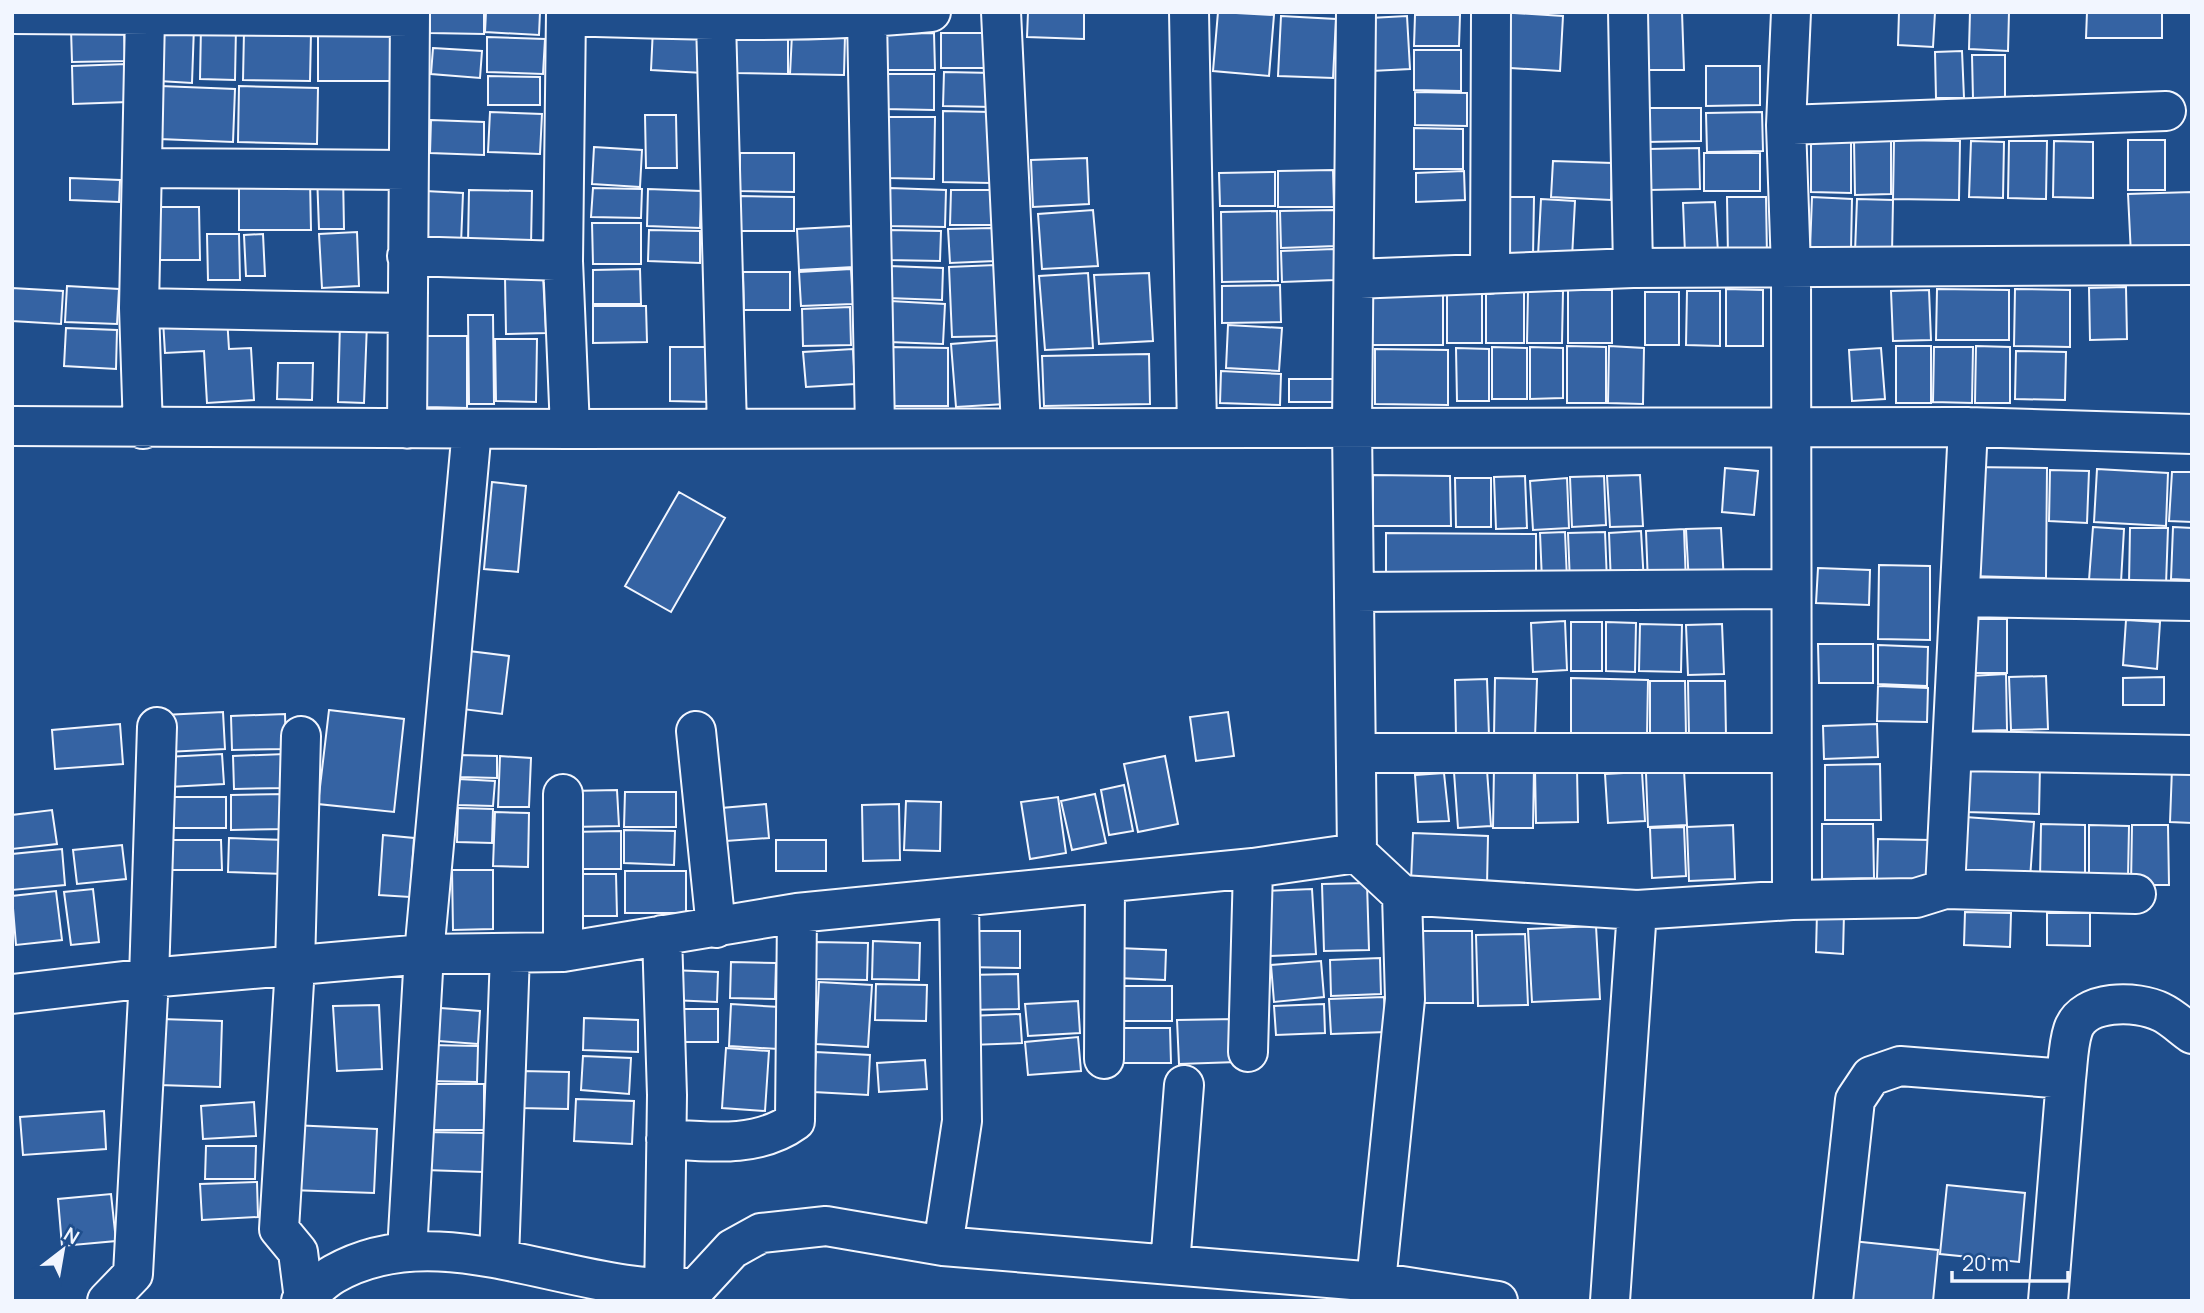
<svg xmlns="http://www.w3.org/2000/svg" width="2204" height="1313" viewBox="0 0 2204 1313" font-family="Manrope,sans-serif">
	<rect width="100%" height="100%" fill="#1f4e8c"/>
	<path fill="#3563a3" stroke="#f2f6ff" stroke-width="2" d="M430,12h54v22l-54,-1z
		M486,12h54l-1,23 -54,-3z
		M1028,12h56v27l-57,-2z
		M1218,12l56,3 -5,61 -56,-5z
		M1498,12l65,4 -3,55 -65,-4z
		M1646,12h36l2,58h-38z
		M1899,12h36l-2,35 -35,-2z
		M1970,12h39l-1,39 -39,-2z
		M2087,12h75v26h-76z
		M1415,15h45l-1,31h-45z
		M1281,16l55,3 -3,59 -55,-2z
		M1407,16l3,53 -38,2 -2,-53z
		M161,24l33,2 -2,57 -33,-2z
		M201,26l35,1 -1,53 -35,-1z
		M124,28l1,33 -53,1 -1,-33z
		M653,28l52,2 -2,43 -52,-3z
		M318,29l74,1v51h-74z
		M244,31l67,1 -1,49 -67,-1z
		M934,33l1,37h-52l-1,-36z
		M941,33h50l1,35h-51z
		M736,34h52v40l-52,-1z
		M792,34l53,1 -1,40 -54,-1z
		M487,37l58,2 -2,35 -56,-2z
		M433,48l49,3 -2,27 -49,-4z
		M1414,50h47v41l-47,-1z
		M1962,51l2,47h-28l-1,-46z
		M1972,55h33v44h-32z
		M127,64l1,38 -55,2 -1,-38z
		M1706,66h54v39l-54,1z
		M944,72l50,1 -1,34 -50,-1z
		M884,74h50v36l-50,-1z
		M488,76l52,1v28h-52z
		M160,86l75,3 -2,53 -74,-3z
		M239,86l79,2 -1,56 -79,-2z
		M1415,92l52,1v33l-52,-1z
		M1645,108h56v33l-55,1z
		M943,111l48,1 -1,71 -47,-1z
		M490,112l52,2 -2,40 -52,-2z
		M1762,112l1,39 -56,1 -1,-39z
		M645,115h31l1,53h-31z
		M888,117h47l-1,62 -47,-1z
		M431,120l53,2v33l-54,-2z
		M1414,128l49,1v40h-49z
		M1811,140h40v53l-40,-1z
		M1854,140h37v54l-36,1z
		M1894,140l66,1 -1,59 -66,-1z
		M2128,140h37v50h-37z
		M1971,141l33,1 -1,56 -34,-1z
		M2009,141h38l-1,58 -38,-1z
		M2054,141l39,1v56l-40,-1z
		M594,147l48,3 -2,37 -48,-3z
		M1699,148l1,41 -52,1v-41z
		M740,153h54v39l-54,-1z
		M1704,153h56v38h-56z
		M1087,158l2,46 -56,3 -2,-47z
		M1553,161l59,2 -1,37 -60,-3z
		M1333,170l1,37h-56v-36z
		M1464,171l1,29 -49,2v-29z
		M1275,172v34h-55l-1,-33z
		M343,174l1,55h-25l-2,-54z
		M70,178l50,2 -1,22 -49,-2z
		M310,179l1,51h-72v-50z
		M593,188l49,1 -1,29 -50,-1z
		M890,188l56,2 -1,37 -56,-1z
		M648,189l53,2 -1,37 -53,-2z
		M469,190l63,1 -1,55 -63,-2z
		M951,190h43v35h-44z
		M425,191l38,2 -2,51 -39,-2z
		M2192,192v61l-61,2 -3,-61z
		M740,196l54,1v34h-54z
		M1496,197h38l-1,59 -38,-1z
		M1727,197h39l1,59 -39,1z
		M1812,197l40,2 -1,51 -41,-1z
		M1541,199l34,2 -3,57 -34,-2z
		M1857,199l36,1 -1,54 -37,-2z
		M1715,202l3,51 -33,1 -2,-51z
		M160,207h39l1,53h-40z
		M1093,210l5,56 -56,3 -4,-55z
		M1335,210l1,36 -55,2 -1,-37z
		M1277,211l1,70 -56,1 -1,-70z
		M592,223h49v41h-48z
		M851,226l3,41 -55,3 -2,-41z
		M993,228l2,33 -45,2 -2,-34z
		M649,230l51,1v32l-52,-2z
		M889,230l52,1 -1,30 -52,-1z
		M357,232l2,54 -37,2 -3,-54z
		M207,234h32l1,46h-32z
		M263,234l2,42h-19l-2,-41z
		M1334,249l1,31 -53,2 -1,-31z
		M995,265l3,71 -46,1 -3,-70z
		M889,266l54,2 -1,32 -54,-2z
		M640,269l1,35h-48v-34z
		M851,269l2,35 -52,2 -2,-34z
		M743,272h47v38h-46z
		M1088,273l5,75 -48,2 -6,-74z
		M1149,273l4,68 -54,3 -5,-69z
		M543,275l3,58 -40,1 -1,-57z
		M1280,285l1,37 -59,1v-37z
		M67,286l52,3 -2,35 -52,-2z
		M2126,287l1,52 -37,1 -1,-52z
		M12,288l51,3 -2,33 -49,-3z
		M1726,289l37,1v56h-37z
		M1937,289l72,1v50h-73z
		M2015,289l55,1v57l-56,-1z
		M1568,290h44v53h-44z
		M1929,290l2,50 -38,1 -2,-50z
		M1528,291h35l-1,52h-35z
		M1687,291h33v55l-34,-1z
		M1447,292l35,1v50h-35z
		M1486,292h38v51h-38z
		M1645,292h34v53h-34z
		M1370,294l73,1v50h-74z
		M890,301l55,3 -2,40 -55,-2z
		M593,306h53l1,36 -54,1z
		M850,307l1,38 -48,1 -1,-37z
		M468,315h25l1,89h-25z
		M227,317l2,32 22,-1 3,52 -47,3 -3,-52 -39,2 -2,-33z
		M340,322l27,1 -3,80 -26,-1z
		M1228,325l54,3 -3,43 -53,-3z
		M66,328l51,2 -1,39 -52,-3z
		M426,336h41v72l-40,-1z
		M495,339h42l-1,63 -40,-1z
		M1001,340l4,64 -49,3 -5,-63z
		M1567,346l39,1v56h-39z
		M1609,346l35,2 -1,56 -35,-1z
		M1896,346h35v57h-35z
		M1976,346l34,1v56h-35z
		M670,347h41v55l-41,-1z
		M892,347l56,1v58h-56z
		M1492,347l35,1v51h-35z
		M1530,347l33,1v50l-33,1z
		M1934,347h39l-1,56 -39,-1z
		M1456,348l33,1v52h-32z
		M1881,348l4,51 -33,2 -3,-51z
		M853,349l2,35 -49,3 -3,-35z
		M1375,349l73,1v55l-73,-1z
		M2016,351l50,1 -1,48 -50,-1z
		M1149,354l1,50 -106,2 -2,-50z
		M278,363h35l-1,37 -35,-1z
		M1221,371l60,3 -1,31 -60,-2z
		M1289,379h45v23h-45z
		M1969,467l78,1 -1,110 -78,-2z
		M1725,468l33,3 -4,44 -32,-3z
		M2097,469l71,4 -2,53 -72,-4z
		M2050,470l39,1 -2,52 -38,-2z
		M2172,472h20v50l-23,-1z
		M1373,475l77,1 1,50h-78z
		M1640,475l3,51 -33,1 -3,-51z
		M1525,476l2,52 -31,1 -2,-52z
		M1604,476l2,49 -34,2 -2,-50z
		M1455,478h36v49h-35z
		M1567,478l2,50 -36,2 -3,-49z
		M492,482l34,4 -8,86 -34,-3z
		M679,492l46,26 -54,94 -46,-26z
		M2093,527l31,2 -3,53 -32,-2z
		M2173,527l19,1v52l-21,-1z
		M1721,528l3,54 -35,2 -3,-55z
		M2130,528h38l-2,57 -37,-1z
		M1684,529l2,55h-38l-2,-53z
		M1641,531l3,52 -33,1 -2,-51z
		M1565,532l2,48 -25,1 -2,-48z
		M1605,532l2,49 -37,2 -2,-50z
		M1386,533l150,1v47l-150,-1z
		M1879,565l51,1v74l-52,-1z
		M1818,568l52,2 -1,35 -53,-2z
		M1967,619h40v54h-40z
		M2126,620l34,2 -3,47 -34,-4z
		M1565,621l2,49 -34,2 -2,-49z
		M1571,622h31v49h-31z
		M1606,622l30,1 -1,49 -29,-1z
		M1640,624l42,1 -1,47 -42,-1z
		M1722,624l2,50 -36,1 -2,-50z
		M1818,644h55v39h-54z
		M1878,645l50,2 -1,39 -49,-2z
		M469,651l40,5 -7,58 -40,-5z
		M2006,674l1,56 -36,1 -1,-55z
		M2046,676l2,53 -37,1 -2,-53z
		M2164,677v28h-41v-27z
		M1495,678l42,1 -2,59 -41,-2z
		M1571,678l77,2 -1,56 -76,-1z
		M1487,679l2,57 -33,1 -1,-57z
		M1650,681h35l1,55h-36z
		M1688,681h37l1,56h-37z
		M1878,686l50,2 -1,34 -50,-1z
		M329,710l75,9 -10,93 -76,-8z
		M223,712l2,37 -58,3 -3,-37z
		M1228,712l6,44 -38,5 -6,-44z
		M285,714l1,35 -54,1 -1,-34z
		M120,724l3,40 -68,5 -3,-39z
		M1877,724l1,33 -54,2 -1,-33z
		M222,754l2,30 -55,3 -3,-30z
		M285,754l1,34 -52,1 -1,-33z
		M459,755l38,1v22l-39,-1z
		M500,756l31,2 -2,49h-31z
		M1165,756l13,68 -40,8 -14,-68z
		M1966,763l74,2 -1,49 -75,-2z
		M1880,764l1,56h-56v-55z
		M1494,767h40l-1,61h-40z
		M1577,768l1,54 -42,1 -1,-54z
		M2172,768l20,1v54l-22,-1z
		M1487,770l4,56 -33,2 -4,-56z
		M1684,770l3,55 -39,2 -2,-54z
		M1642,772l3,49 -37,2 -3,-49z
		M1444,773l5,48 -31,1 -3,-47z
		M458,779l37,2 -2,25 -36,-1z
		M1124,785l9,46 -24,4 -8,-45z
		M617,790l2,36 -48,1 -1,-36z
		M625,792h51v35h-52z
		M286,794l1,35 -56,1v-35z
		M1095,794l11,49 -34,7 -11,-49z
		M173,797h53v31h-52z
		M1058,797l8,56 -36,6 -9,-57z
		M906,801l35,1 -1,49 -36,-1z
		M766,804l3,34 -57,4 -2,-33z
		M899,804l1,56 -37,1 -1,-56z
		M458,808l35,1 -1,34 -35,-1z
		M52,810l5,34 -45,5v-34z
		M495,812l34,1 -1,54 -35,-1z
		M1965,817l69,5 -4,57 -69,-3z
		M1822,824h51l1,54 -52,1z
		M2041,824l44,1v55l-45,-1z
		M1733,825l2,54 -46,2 -2,-54z
		M2089,825l40,1 -1,52h-39z
		M2132,825h36l1,60h-38z
		M1684,827l2,49 -34,2 -2,-50z
		M624,830l51,1 -1,34 -50,-2z
		M621,831v38h-49l-1,-37z
		M1413,833l75,3 -1,49 -76,-4z
		M383,835l31,3 -4,59 -31,-2z
		M229,838l57,2 -1,34 -57,-2z
		M1878,839l53,1 -2,41 -52,-2z
		M163,840h58l1,30h-58z
		M776,840h50v31h-50z
		M122,845l4,34 -49,5 -4,-34z
		M62,849l3,36 -53,5v-36z
		M452,870h41v59l-40,1z
		M625,871h61v42h-61z
		M570,874h46l1,42h-46z
		M1367,883l2,67 -45,1 -2,-67z
		M93,889l6,53 -28,3 -7,-53z
		M1312,889l4,65 -48,2 -4,-65z
		M56,891l6,49 -46,5 -4,-49z
		M1817,912l27,1 -1,41 -27,-2z
		M1965,912l46,1 -1,34 -46,-2z
		M2047,913h43v33l-43,-1z
		M1596,926l4,73 -68,3 -4,-73z
		M966,931h54v37l-54,-1z
		M1419,931h53l1,72h-53z
		M1525,934l3,71 -50,1 -2,-71z
		M873,941l47,2 -1,37 -47,-1z
		M816,942l52,1 -1,37 -52,-1z
		M1118,948l48,2 -1,30 -48,-2z
		M1380,958l1,36 -50,2 -1,-36z
		M1321,961l3,36 -50,5 -3,-37z
		M731,962l45,1 -1,36 -45,-1z
		M671,970l47,2 -1,30 -47,-2z
		M1018,974l1,35 -52,1 -1,-35z
		M819,982l53,3 -4,62 -52,-3z
		M876,984l51,1 -1,36 -51,-1z
		M1118,986h54v35h-54z
		M1384,997l2,35 -55,2 -2,-35z
		M1078,1001l2,32 -52,3 -3,-32z
		M731,1004l49,3 -2,42 -49,-3z
		M1324,1004l1,29 -49,2 -2,-29z
		M379,1005l3,64 -45,2 -4,-65z
		M427,1007l53,4 -2,33 -53,-4z
		M674,1009h44v33h-44z
		M1020,1014l2,29 -52,2 -2,-29z
		M584,1018l54,2v32l-55,-2z
		M161,1019l61,2 -2,66 -61,-2z
		M1236,1019l1,43 -58,2 -2,-44z
		M1115,1028h55l1,35h-56z
		M1078,1037l3,34 -53,4 -3,-33z
		M429,1045l49,1 -1,36 -49,-1z
		M726,1048l43,3 -4,60 -43,-3z
		M816,1052l54,3 -2,40 -54,-3z
		M583,1056l48,2 -2,36 -48,-4z
		M925,1060l2,29 -48,3 -2,-29z
		M521,1071l48,1 -1,37 -48,-1z
		M433,1084h51v46h-50z
		M576,1099l58,2 -2,43 -58,-3z
		M254,1102l2,34 -53,3 -2,-33z
		M104,1111l2,38 -83,6 -3,-38z
		M292,1125l85,4 -3,64 -84,-3z
		M425,1132l59,1 -1,39 -58,-2z
		M206,1146h50l-1,33h-50z
		M257,1182l1,35 -56,3 -2,-36z
		M1947,1185l78,8 -6,69 -79,-8z
		M111,1194l5,47 -54,5 -4,-47z
		M1852,1241l86,9 -5,51h-87z"/>
	<g fill="none" stroke-linecap="round" stroke-linejoin="round">
		<defs>
			<path id="minor" d="M566,12l-3,249 7,168
				M1001,12l20,415
				M1189,12l8,415
				M1628,12l5,256
				M1791,12l-5,113 5,143 1,632
				M12,14l398,3
				M566,16c122,4 244,8 365,-4
				M867,18l8,410
				M716,21l11,407
				M1786,125l380,-14
				M142,168l264,2
				M407,256l156,5
				M1490,274l1,-262
				M1354,279l279,-11 559,-3
				M139,308l266,5
				M12,426l558,3 1398,-2 224,7
				M143,429l-4,-121 6,-292
				M407,429l3,-417
				M1355,592l436,-3
				M1960,597l232,4
				M696,731l20,197
				M301,736l-6,230 -16,263 19,23 6,47
				M1953,751l239,4
				M1358,753h433
				M1357,853l45,42 3,104 -29,283
				M1945,889l191,5
				M1402,895l235,15 155,-10 124,-2 29,-9 23,-462
				M662,935l5,160 -3,206
				M563,952v-158
				M12,994l137,-16 275,-24 139,-2 234,-39 456,-45 104,-15 -5,-427 4,-414
				M1248,1052l5,-184
				M1104,1059l1,-176
				M666,1139c44,3 92,9 129,-18l2,-208
				M943,1246l19,-125 -3,-221
				M407,1252l17,-298 48,-525
				M499,1259l11,-305
				M1170,1265l14,-180
				M107,1301l26,-27 16,-296 8,-251
				M301,1301c11,-9 22,-21 33,-27 110,-63 246,26 363,13l35,-38 29,-16 65,-7 117,20 433,36 122,19
				M1610,1301l27,-391
				M1833,1301l22,-201 16,-24 29,-10 166,13c2,-16 2,-34 7,-49 10,-31 64,-30 88,-18 11,5 21,15 31,22
				M2048,1301l18,-222"/>
		</defs>
		<use href="#minor" stroke="#f2f6ff" stroke-width="42"/>
		<use href="#minor" stroke="#1f4e8c" stroke-width="38"/>
	</g>
	<rect width="2204" height="1313" fill="none" stroke="#f2f6ff" stroke-width="28"/>
	<g transform="translate(63 1250) rotate(31)" stroke="#1f4e8c" stroke-width="5" paint-order="stroke">
	<path d="M0-5L12 26L0 18L-12 26Z" fill="#f2f6ff"/>
	<text y="-10" font-size="19" font-weight="bold" text-anchor="middle" fill="#f2f6ff">N</text>
	</g>
	<path d="M1952 1271v10h116v-10" fill="none" stroke="#f2f6ff" stroke-width="3.5"/>
	<text x="1962" y="1271" font-size="21" fill="#f2f6ff" stroke="#1f4e8c" stroke-width="5" paint-order="stroke">20 m</text>
</svg>
